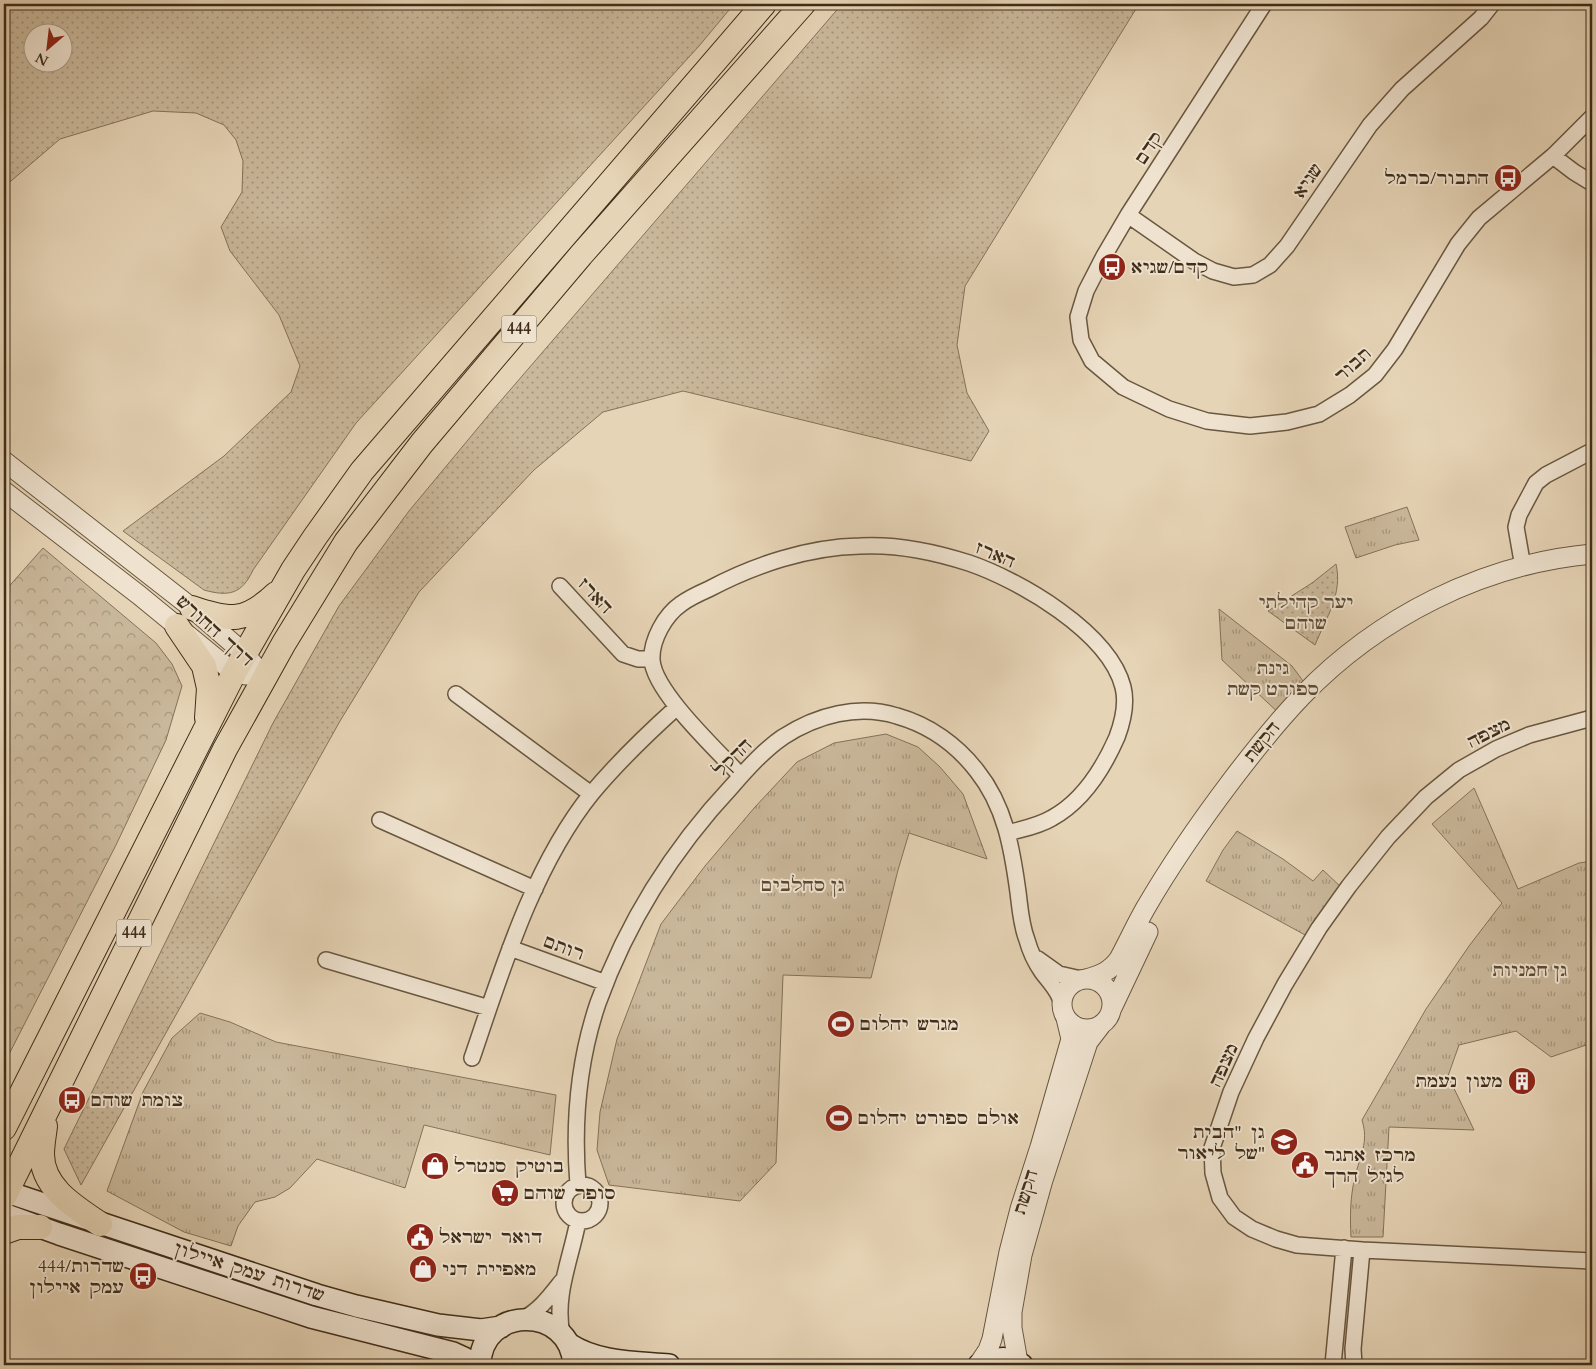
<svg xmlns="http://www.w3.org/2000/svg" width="1596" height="1369" viewBox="0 0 1596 1369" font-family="Cardo,'Frank Ruhl Libre',serif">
	<defs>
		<pattern id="grass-dots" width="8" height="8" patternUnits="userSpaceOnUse" patternTransform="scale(1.25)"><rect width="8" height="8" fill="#cab89b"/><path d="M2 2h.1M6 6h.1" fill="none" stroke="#a5967e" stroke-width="1.8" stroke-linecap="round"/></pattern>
		<pattern id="forest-crowns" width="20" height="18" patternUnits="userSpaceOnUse" patternTransform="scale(1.25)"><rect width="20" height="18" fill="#cab89b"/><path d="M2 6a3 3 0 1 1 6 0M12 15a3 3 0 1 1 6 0" fill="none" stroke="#a5967e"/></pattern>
		<pattern id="park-tufts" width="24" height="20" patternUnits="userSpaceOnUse" patternTransform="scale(1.25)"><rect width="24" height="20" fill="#cab89b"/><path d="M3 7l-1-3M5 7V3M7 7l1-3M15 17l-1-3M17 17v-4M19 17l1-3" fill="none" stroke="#a5967e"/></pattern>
	</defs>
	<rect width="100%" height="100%" fill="#e6d4b6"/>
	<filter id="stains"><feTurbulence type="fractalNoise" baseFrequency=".004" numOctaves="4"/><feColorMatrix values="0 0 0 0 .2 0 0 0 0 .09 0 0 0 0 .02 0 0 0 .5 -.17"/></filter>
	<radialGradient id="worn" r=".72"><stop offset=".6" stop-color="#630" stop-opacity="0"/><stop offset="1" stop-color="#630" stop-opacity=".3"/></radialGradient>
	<path fill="url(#grass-dots)" stroke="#84725a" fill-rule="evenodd" d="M4,4h730l-35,42 -343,377 -103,147c-11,24 -24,27 -49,20l-81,-59 101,-75 67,-64 9,-26 -21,-51 -49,-64 -9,-24 21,-35 1,-31 -7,-21 -12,-15 -28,-12 -43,-2 -93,28 -56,48zM32,32h30v30h-30z
		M842,4h297l-174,282 -8,59 10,48 22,38 -18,30 -288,-70 -80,21 -69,58 -115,122 -79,129 -259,464 -17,-36 209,-426 66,-117 70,-95 83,-100z
		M1336,564c7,30 -10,54 -21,81l-47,-34 44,-28z"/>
	<path fill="url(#forest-crowns)" stroke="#84725a" d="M43,548l113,95 16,21 10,22 -16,54 -50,105 -112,219v-472z"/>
	<path fill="url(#park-tufts)" stroke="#84725a" d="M1407,507l12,33 -24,5 -39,13 -11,-31z
		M1219,609l73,57 17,23 -26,28 -61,-57z
		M886,734l32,13 22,20 23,27 24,65 -78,-26 -11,37 -27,108 -88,-3 -7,188 -36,38 -131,-16 -12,-35 3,-38 17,-73 44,-115 44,-58 50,-59 42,-45 37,-19z
		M1474,788l44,101 61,-26 13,-2v182l-41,14 -35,-26 -57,14 -11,31 26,54 -85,-3 -6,110h-32c-1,-20 -1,-40 4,-60 5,-22 14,-34 7,-57l64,-111 43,-63 33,-43 -70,-79z
		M1237,831l46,28 30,22 10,-11 20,19 -36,47 -101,-55 17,-31z
		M200,1013l30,9 46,20 280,53 -6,60 -126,-30 -19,63 -88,-29 -27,29 -15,9 -20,5 -17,24 -7,20 -47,-14 -77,-41 36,-99 29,-54z"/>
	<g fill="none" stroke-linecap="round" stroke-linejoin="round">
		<defs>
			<path id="minor" d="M1264,4l-136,211 -24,41 -18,35 -8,26 3,23 11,21 31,26 46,22 38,12 43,5 37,-4 32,-8 31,-19 25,-20 20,-26 63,-105 21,-26 74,-62 39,-39
				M1553,156l21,16 18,11
				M1128,215l66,46 19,10 21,6 19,-2 17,-10 17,-19 83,-121 32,-36 79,-71 11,-14
				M1523,567l-7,-40 3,-12 17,-32 10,-8 46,-24
				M560,586l63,68 15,5h14
				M456,694l135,100
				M1592,718l-63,17 -33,14 -37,21 -33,27 -38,40 -39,49 -30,42 -34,56 -29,54 -25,54 -19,56 1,25 7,25 14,19 18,12 24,10 21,6 65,5 230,11
				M741,776c-23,-25 -87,-84 -89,-116 -1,-20 13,-45 29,-56 8,-6 19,-11 28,-15 45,-24 99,-42 151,-43 36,-2 75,6 109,17 50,17 140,69 154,124 4,16 0,34 -6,50 -14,32 -34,64 -65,81 -13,8 -30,11 -44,15
				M380,820l155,69
				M510,948l96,35
				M1038,959l21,15 22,5
				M326,960l163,48
				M472,1058c30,-88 61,-192 120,-265 26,-31 55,-59 85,-86
				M564 1203a18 18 0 1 1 36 0a18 18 0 1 1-36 0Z
				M578,1185c-5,-62 0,-123 20,-182 29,-81 76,-155 135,-218 15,-17 31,-35 50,-48 34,-22 75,-33 114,-21 32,9 60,29 80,55 28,35 35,77 41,121 2,16 3,33 9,48 3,11 8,22 15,32 5,7 13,15 17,24 2,4 3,10 4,14
				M523,1319c17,-9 27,-23 39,-38
				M562,1334c-8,-39 9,-75 16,-113
				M1333,1365l11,-117
				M1354,1365l-1,-16 9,-99"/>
			<path id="tertiary" d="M4,461l188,147 53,46 19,23
				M4,491l135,104 95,78 13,2
				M1086,979c15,-4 24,-8 33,-20 9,-17 17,-34 26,-50 26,-45 56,-88 87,-129 22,-29 45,-58 70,-84 76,-79 181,-132 290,-142
				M1062 1004a25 25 0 1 1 50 0a25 25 0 1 1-50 0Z
				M1112,1008l36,-76
				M1018,1362l-6,-34v-16l10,-57 21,-75 45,-138 13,-17
				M978,1365l10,-15 4,-11 17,-87 11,-43 20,-62 31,-108 -5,-21"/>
			<path id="secondary" d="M4,1191l313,104 39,11 82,19 43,5 20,-3
				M4,1214l55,20 252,83 142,36 11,5 8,7
				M569,1344c29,19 66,18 100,21
				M480,1365c0,-59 90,-62 94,0
				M979,1365c14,-6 29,-11 43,0"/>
			<path id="primary" d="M192,608c38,13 53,15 84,-14
				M177,626l27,40 5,22 -2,30
				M45,1126c-1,9 -3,19 -3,28 0,34 33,53 58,70
				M4,1128l230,-455 59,-103 22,-33 47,-66 402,-467
				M4,1197l221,-448 59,-106 62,-101 76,-99 159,-188 222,-251
				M4,1232l14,-5h22"/>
		</defs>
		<use href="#minor" stroke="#695740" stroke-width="18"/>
		<use href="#tertiary" stroke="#695740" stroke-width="21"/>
		<use href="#secondary" stroke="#3f2d19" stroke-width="24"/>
		<use href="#primary" stroke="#3f2d19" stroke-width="26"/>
		<use href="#minor" stroke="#efe3d0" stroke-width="15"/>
		<use href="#tertiary" stroke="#efe3d0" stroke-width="19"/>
		<use href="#secondary" stroke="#efe3d0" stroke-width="21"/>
		<use href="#primary" stroke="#e6d4b6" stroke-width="24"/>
	</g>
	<defs>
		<symbol id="bus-disc" viewBox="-11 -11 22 22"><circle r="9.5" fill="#8f2418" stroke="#efe3d0"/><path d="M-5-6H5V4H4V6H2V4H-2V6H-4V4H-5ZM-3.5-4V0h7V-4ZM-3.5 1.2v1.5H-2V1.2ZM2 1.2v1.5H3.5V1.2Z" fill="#fff"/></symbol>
		<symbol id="stadium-disc" viewBox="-11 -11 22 22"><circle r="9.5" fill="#8f2418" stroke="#efe3d0"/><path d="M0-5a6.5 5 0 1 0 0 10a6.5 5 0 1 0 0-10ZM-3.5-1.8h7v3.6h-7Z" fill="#fff"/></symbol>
		<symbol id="building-disc" viewBox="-11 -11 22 22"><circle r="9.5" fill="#8f2418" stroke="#efe3d0"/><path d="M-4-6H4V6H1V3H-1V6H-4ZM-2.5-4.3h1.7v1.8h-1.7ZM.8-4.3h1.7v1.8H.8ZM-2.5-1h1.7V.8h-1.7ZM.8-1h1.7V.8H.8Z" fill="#fff"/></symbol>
		<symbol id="school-disc" viewBox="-11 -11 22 22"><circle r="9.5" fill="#8f2418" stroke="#efe3d0"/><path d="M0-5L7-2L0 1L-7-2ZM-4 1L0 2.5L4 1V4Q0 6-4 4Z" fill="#fff"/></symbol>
		<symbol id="civic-disc" viewBox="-11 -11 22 22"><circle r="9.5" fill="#8f2418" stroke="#efe3d0"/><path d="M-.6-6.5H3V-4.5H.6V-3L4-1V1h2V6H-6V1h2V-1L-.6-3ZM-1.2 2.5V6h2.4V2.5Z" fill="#fff"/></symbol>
		<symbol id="shop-disc" viewBox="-11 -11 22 22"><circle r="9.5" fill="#8f2418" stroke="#efe3d0"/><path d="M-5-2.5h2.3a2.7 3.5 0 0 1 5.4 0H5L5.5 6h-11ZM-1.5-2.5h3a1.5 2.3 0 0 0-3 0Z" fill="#fff"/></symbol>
		<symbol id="supermarket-disc" viewBox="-11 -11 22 22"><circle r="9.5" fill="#8f2418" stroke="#efe3d0"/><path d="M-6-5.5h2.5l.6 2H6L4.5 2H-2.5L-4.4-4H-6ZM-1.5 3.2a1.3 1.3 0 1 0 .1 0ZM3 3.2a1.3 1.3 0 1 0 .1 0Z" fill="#fff"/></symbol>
	</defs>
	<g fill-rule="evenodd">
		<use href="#bus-disc" x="1492" y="162" width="32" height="32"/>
		<use href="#bus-disc" x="1096" y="251" width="32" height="32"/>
		<use href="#stadium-disc" x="825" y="1008" width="32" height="32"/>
		<use href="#building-disc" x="1506" y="1065" width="32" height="32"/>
		<use href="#bus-disc" x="56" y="1084" width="32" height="32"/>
		<use href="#stadium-disc" x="823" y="1102" width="32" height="32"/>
		<use href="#school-disc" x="1268" y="1126" width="32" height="32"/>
		<use href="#civic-disc" x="1289" y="1149" width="32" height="32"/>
		<use href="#shop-disc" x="419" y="1150" width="32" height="32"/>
		<use href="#supermarket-disc" x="489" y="1177" width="32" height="32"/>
		<use href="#civic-disc" x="404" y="1221" width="32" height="32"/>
		<use href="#shop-disc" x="407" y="1253" width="32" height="32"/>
		<use href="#bus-disc" x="127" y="1260" width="32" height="32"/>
	</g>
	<g text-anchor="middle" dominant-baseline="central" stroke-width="4" stroke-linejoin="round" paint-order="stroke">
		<g fill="#efe3d0" stroke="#746450" stroke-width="1">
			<rect x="501.5" y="315.5" width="35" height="27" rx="4"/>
			<rect x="116.5" y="919.5" width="35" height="27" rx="4"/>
		</g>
		<g font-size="16" font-weight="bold" fill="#3f2d19">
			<text x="519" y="329">444</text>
			<text x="134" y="933">444</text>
		</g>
		<g font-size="18" fill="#3f2d19" stroke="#efe3d0">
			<text transform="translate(1149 148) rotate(-57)">קדם</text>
			<text transform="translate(1308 181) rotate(-56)">שגיא</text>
			<text transform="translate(1353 365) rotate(-42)">תבור</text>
			<text transform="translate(995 555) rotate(23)">הארז</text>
			<text transform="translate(595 596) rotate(47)">הארז</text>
			<text transform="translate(215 631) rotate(42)">דרך החורש</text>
			<text transform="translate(1489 733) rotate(-27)">מצפה</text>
			<text transform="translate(1262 742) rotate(-51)">הקשת</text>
			<text transform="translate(733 758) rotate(-45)">הדקל</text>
			<text transform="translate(564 948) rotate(20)">רותם</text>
			<text transform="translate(1224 1065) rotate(-66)">מצפה</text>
			<text transform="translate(1026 1192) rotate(-73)">הקשת</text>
			<text transform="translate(249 1272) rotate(18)">שדרות עמק איילון</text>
		</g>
		<g font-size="18" fill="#3f2d19" stroke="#efe3d0" text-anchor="start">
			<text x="1489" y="178" text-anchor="end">התבור/כרמל</text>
			<text x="1131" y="267">קדם/שגיא</text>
			<text x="860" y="1024">מגרש יהלום</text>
			<text x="1503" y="1081" text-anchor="end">מעון נעמת</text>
			<text x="91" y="1100">צומת שוהם</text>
			<text x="858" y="1118">אולם ספורט יהלום</text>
			<text x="1265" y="1132" text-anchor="end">גן "הבית<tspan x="1265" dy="21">של ליאור"</tspan></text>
			<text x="1324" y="1155">מרכז אתגר<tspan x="1324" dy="21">לגיל הרך</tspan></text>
			<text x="454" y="1166">בוטיק סנטרל</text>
			<text x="524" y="1193">סופר שוהם</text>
			<text x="439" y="1237">דואר ישראל</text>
			<text x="124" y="1266" text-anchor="end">444/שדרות<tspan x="124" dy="21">עמק איילון</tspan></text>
			<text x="442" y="1269">מאפיית דני</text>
		</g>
		<g font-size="18" font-style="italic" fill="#5b4933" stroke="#efe3d0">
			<text x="1306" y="602">יער קהילתי<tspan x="1306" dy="21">שוהם</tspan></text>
			<text x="1273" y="668">גינת<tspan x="1273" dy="21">ספורט קשת</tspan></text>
			<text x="803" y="885">גן סחלבים</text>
			<text x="1530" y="970">גן חמניות</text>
		</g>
	</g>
	<rect width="1596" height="1369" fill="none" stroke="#e6d4b6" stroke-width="20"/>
	<rect x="5" y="5" width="1586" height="1359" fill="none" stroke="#3f2d19" stroke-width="2.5"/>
	<rect x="10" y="10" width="1576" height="1349" fill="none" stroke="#3f2d19"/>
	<g transform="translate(48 48) rotate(208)"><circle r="24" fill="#efe3d0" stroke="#a99a87"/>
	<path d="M0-4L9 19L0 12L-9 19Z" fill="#8f2418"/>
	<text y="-8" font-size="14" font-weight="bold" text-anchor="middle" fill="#3f2d19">N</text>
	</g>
	<rect width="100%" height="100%" filter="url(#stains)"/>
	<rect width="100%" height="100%" fill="url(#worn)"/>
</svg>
